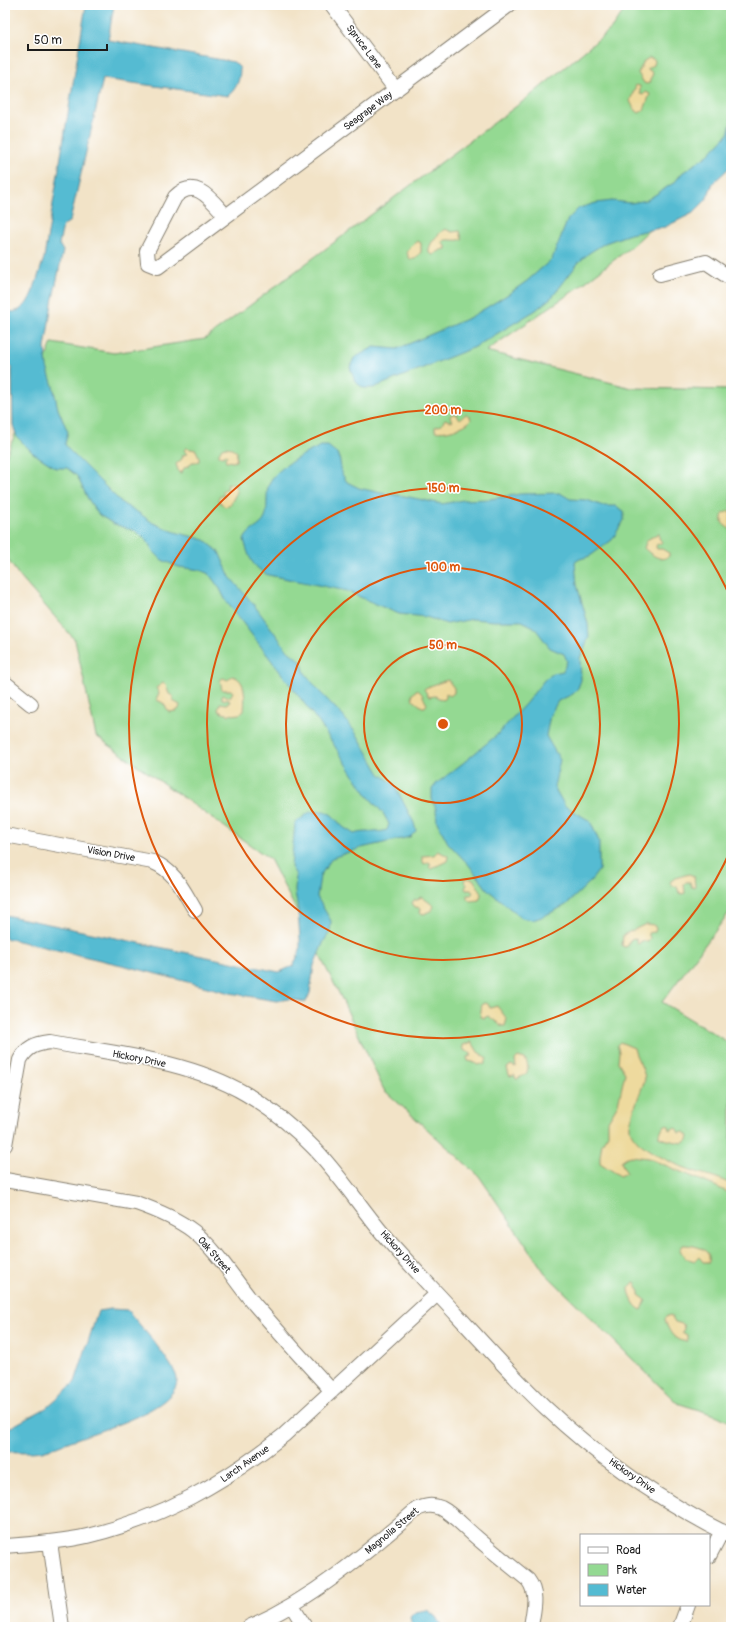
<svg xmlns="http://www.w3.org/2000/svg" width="736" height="1632" viewBox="0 0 736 1632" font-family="Pangolin,sans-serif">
	<rect width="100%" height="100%" fill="#fff"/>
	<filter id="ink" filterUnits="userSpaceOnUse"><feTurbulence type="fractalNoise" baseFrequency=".025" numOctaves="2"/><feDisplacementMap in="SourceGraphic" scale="8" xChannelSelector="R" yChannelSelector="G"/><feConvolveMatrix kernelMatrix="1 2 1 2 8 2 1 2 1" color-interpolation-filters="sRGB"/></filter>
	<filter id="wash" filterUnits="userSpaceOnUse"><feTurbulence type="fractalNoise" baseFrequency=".012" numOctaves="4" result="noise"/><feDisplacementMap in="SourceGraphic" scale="16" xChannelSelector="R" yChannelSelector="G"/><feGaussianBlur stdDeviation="0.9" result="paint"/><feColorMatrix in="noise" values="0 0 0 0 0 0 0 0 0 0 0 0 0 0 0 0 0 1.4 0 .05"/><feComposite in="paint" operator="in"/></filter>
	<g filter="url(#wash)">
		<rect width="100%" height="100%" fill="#f2e3c7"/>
		<path fill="#94d992" stroke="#587a57" d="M628,5h103v149l-100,93 -56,43 -89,61 146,37 99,2v520l-69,92 69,42v379l-13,-7 -41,-13 -132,-130 -66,-97 -95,-86 -44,-95 -70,-136 -174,-123 -21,-96 -54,-62 -16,-22v-97l47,-116 62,10 91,-14 325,-243 81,-67z"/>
		<path fill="#eeda9e" stroke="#857b5d" d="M649,58l4,1 2,2 -1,4 -7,4 4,2 2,3 -3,5v3l-3,2 -3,-1 -6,-10 6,-12z
			M636,85l4,1v8l3,1 3,-3 4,2 -6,16 -5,3 -5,-4 -4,-8z
			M445,229l7,3 8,-1 2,8c-6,3 -13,-1 -19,2l-1,2 4,3v3l-5,1 -8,5 -4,-2c-2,-8 9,-19 16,-24z
			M417,241l4,2v9l-6,7h-5c-7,-8 2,-13 7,-18z
			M452,414h5l1,3 2,2 6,-5 4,2 1,4c-5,7 -28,14 -36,11v-4l6,-2 4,-6 7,3 -2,-6z
			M225,447l7,1 5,4 -1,9 -3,1 -7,-1 -1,-3 2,-2 -1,-2 -4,2h-3v-3l3,-5z
			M186,448l10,2 3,7v4l-2,1h-5l-3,4 -4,1 -4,6h-2l-3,-9 6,-5 1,-4 4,-1 -3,-4z
			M228,483l7,2 2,7 -7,13 -5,2 -7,-7 2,-4h5l-3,-4 2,-2 3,-1z
			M731,510v20c-6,-5 -12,-6 -8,-16z
			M659,533v5l3,4 -2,2h-3l-1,3 1,2h5l7,4v3c-7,7 -19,-2 -25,-8l3,-8z
			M232,676c15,3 13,23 12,35 -4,6 -22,4 -26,-1l2,-7 7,1 3,-2 -1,-2 -7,-1v-4l8,2 3,-5 -2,-2h-9l-2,-10 3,-2 5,2z
			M448,680l6,8v5l-4,3 -4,-3v5l-3,2 -8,-4 -6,1 -5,-8c2,-2 20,-8 24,-9z
			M163,683l3,2 3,9 4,2v5l7,4 -1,4 -3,2 -7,1 -6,-9 -6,-3v-3l2,-4 -3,-5z
			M416,690c7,1 7,9 11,14l-2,3h-3l-9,-7 -1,-5z
			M438,851l10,5 -1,5 -16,8 -2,-2 2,-3 -2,-2 -5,2 -2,-5v-3l12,-1z
			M689,874l5,2 1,10 -2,2 -2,-2 -1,-4h-4l-2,2 1,9 -3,1 -3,-2 -2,-5 -5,-2 -2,-3 5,-4z
			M465,878l8,1 7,11 1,5 -2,5 -9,1 -3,-3v-3h4l2,-2 -2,-3h-5l-1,-2 2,-3 -3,-5z
			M422,897l12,9 -2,4 -8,4 -4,-1 1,-5 -6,-1 -3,-4 2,-3h4l1,-2z
			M646,924l8,1 2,4 -1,3 -7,1 2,5 -2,4 -7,-1 -1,2 -3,1 -1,-5 -3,-1 -3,2 -2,6 -3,1 -3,-1 1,-11z
			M485,1003l3,1 2,4 7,-2 10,13 -2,7h-3l-14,-10 -4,2 -4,-1 2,-13z
			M472,1042l6,10 9,6 -2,5 -6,2 -6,-3 -5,-1 -1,-4 4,-1v-3l-7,-3 -1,-5z
			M620,1042l14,6c2,11 10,19 11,31 -5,15 -12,30 -15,46 -3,19 44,39 58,44 15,6 30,7 43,16v9l-14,-7 -69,-29 -17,-2 -4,1 -6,4 2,6 4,6 -7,3 -20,-13v-7l2,-13 6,-9v-13l10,-17 7,-31 -7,-11 1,-10 -2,-7z
			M518,1057l7,2c3,5 4,10 1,15l-9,5 -2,-1v-3l-4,1 -2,-1 -2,-7 4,-3 5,2 -1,-7z
			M665,1125l4,1 1,4 4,-2 3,1 2,4 5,-1 5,4 -1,4 -4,3c-4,0 -23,-4 -25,-6v-3z
			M683,1245c10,0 29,3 26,17h-6l-4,-5 -4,4 -10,-3 -5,-8z
			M634,1282h1l4,8v5l7,5 -4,10c-8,-2 -13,-15 -13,-22z
			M671,1315l4,7 8,2 1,5 -2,3 5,3v6c-12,2 -20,-12 -22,-22l2,-3z"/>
		<path fill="#54bbd2" stroke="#386c77" d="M86,5h28l-6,35 126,22 6,6c0,12 -3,20 -12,28l-125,-17 -33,142 -7,5 -4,18 4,7 -11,52 -7,45 2,19 6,19 5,23 10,23 -3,12 4,6 54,54 16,9 14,10 22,9 30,8 14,12 11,25 24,28 34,46 13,10 4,12 14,18 24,25 15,20 22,38 14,10 20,39 2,8 -6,6 -49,11 -29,10 -12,18 -3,21 14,24 -1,11 -6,9 -10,24 -4,28 -4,9 -17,-3 -13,2 -46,-8 -104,-27 -121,-28v-23l274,57 14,-6 7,-15v-12l-2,-28 -3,-20 1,-16 -5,-8 4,-44 15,-11 14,-1 8,4 11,12 11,7c11,-4 22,0 33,-4l2,-6 -6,-11 -16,-18 -47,-71 -94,-123 -6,-12 -11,-15 -9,-4 -21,-3 -17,-7 -9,-9 -7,-12 -11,-8 -21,-7 -15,-9 -11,-16 -11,-23 -10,-8h-11l-23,-15 -16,-16 -4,-12 -1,-56 -7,-11v-46c7,0 13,0 18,-5 9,-6 17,-38 21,-49z
			M731,122v44l-18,17 -7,17 -13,13 -28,14 -35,7 -25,9 -16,10 -10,9 -26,34 -17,14 -61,37 -102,41h-9l-9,-6 -5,-15 4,-9 20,-11 23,2 74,-32 36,-22 20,-14 25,-22 16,-40 11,-11 17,-5 16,-2 19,2 16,-3 28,-18 7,-9 26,-18 20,-21z
			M321,446h7l11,9 3,19 5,8 12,6 22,5 23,3 38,8 21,-4 27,-1 30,-5 40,-1 10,6 17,1 16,6h13l8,5v9l-12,20 -22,16 -10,3 -5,3 2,23 11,39 1,13 -9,21 1,22 -3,8 -5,6 -15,7 -8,14 -4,21 14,24 -6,27 11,19 25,15 9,20v29l-9,12 -24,23 -22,11 -11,4 -11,-2 -8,-6 -27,-23 -18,-24 -21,-22 -11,-21 -1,-13 -4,-10v-10l5,-6 26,-20 35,-29 28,-31 19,-24 9,-6 9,-2 4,-10 -3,-7 -14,-6 -16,-21 -12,-6h-28l-21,-2 -26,5 -21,-7 -27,-3 -26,-11 -26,-12 -79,-16c-17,-9 -19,-18 -24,-35 5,-12 16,-11 21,-22 3,-7 1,-22 3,-31 4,-18 38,-34 53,-41z
			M111,1309l16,1c10,11 49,56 50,69 2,29 -76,51 -98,59 -12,4 -25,10 -37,13 -12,2 -25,0 -37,1v-25h6l35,-19 29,-26 23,-71z
			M427,1610l9,7 6,10h-30l-2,-10 5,-5z"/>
	</g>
	<g filter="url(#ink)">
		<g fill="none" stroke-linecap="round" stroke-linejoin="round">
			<defs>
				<path id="minor" d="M332,5l64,85
					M226,216c-14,-15 -30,-40 -51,-19l-28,54 1,12 10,4 44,-33 307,-229
					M660,274l46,-12 21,14h4
					M5,683l26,21
					M5,835l148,27c22,9 30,28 42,48
					M5,1145l15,-85c7,-13 15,-16 30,-18 66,12 137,18 196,52 25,15 48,33 68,54 27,28 48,62 74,92 23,26 47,51 70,76 29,31 57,63 88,92 54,51 118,95 185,128
					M5,1180l131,23c20,7 40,15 57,28 26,21 42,51 63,75 25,29 50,57 76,85
					M50,1542l12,85
					M5,1546c27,-2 55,-4 82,-10 75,-18 137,-53 197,-101l153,-141
					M709,1556l13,-25
					M292,1606l13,21
					M249,1627c64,-28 116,-73 168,-118 8,-3 15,-5 24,-1 12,6 24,20 35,29 17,15 35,29 52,43 11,15 5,30 3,47
					M680,1627l8,-22"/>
			</defs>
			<use href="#minor" stroke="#878072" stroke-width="16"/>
			<use href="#minor" stroke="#fff" stroke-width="14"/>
		</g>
	</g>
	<g fill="none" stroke="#de560d" stroke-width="2">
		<circle cx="443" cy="724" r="79"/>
		<circle cx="443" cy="724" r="157"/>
		<circle cx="443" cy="724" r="236"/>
		<path d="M731 849A314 314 0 1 1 731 599"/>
	</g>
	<g text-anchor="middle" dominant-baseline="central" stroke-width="3" stroke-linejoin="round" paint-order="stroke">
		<g font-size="10" fill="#1c1c1c" stroke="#fff">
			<text transform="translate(364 47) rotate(53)">Spruce Lane</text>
			<text transform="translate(368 111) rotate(-37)">Seagrape Way</text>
			<text transform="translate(111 854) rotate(10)">Vision Drive</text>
			<text transform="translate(139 1059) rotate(11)">Hickory Drive</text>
			<text transform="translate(400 1252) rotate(48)">Hickory Drive</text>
			<text transform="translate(214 1255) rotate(49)">Oak Street</text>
			<text transform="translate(245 1464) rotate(-35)">Larch Avenue</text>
			<text transform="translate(632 1476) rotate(35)">Hickory Drive</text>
			<text transform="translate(392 1531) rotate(-40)">Magnolia Street</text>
		</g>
	</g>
	<circle cx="443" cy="724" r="6" fill="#de560d" stroke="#fff" stroke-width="2"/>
	<g font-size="12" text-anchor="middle" font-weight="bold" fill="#de560d" stroke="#fff" stroke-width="3" stroke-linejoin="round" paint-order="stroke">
		<text x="443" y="414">200 m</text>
		<text x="443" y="492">150 m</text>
		<text x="443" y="571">100 m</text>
		<text x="443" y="649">50 m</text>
	</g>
	<rect width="736" height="1632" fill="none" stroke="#fff" stroke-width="20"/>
	<rect x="580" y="1534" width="130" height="72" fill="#ffffff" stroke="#a4a4a4"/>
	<rect x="588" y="1547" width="20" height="6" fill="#ffffff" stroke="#a4a4a4"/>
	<text x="616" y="1554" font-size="12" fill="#1c1c1c">Road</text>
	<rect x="588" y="1564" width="20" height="12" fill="#94d992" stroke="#a4a4a4"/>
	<text x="616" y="1574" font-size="12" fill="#1c1c1c">Park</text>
	<rect x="588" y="1584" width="20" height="12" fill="#54bbd2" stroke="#a4a4a4"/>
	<text x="616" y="1594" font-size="12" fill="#1c1c1c">Water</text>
	<path d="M28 44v6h79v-6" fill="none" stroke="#1c1c1c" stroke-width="2"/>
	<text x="34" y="44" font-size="12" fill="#1c1c1c" stroke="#ffffff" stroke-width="3" paint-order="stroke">50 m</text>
</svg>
